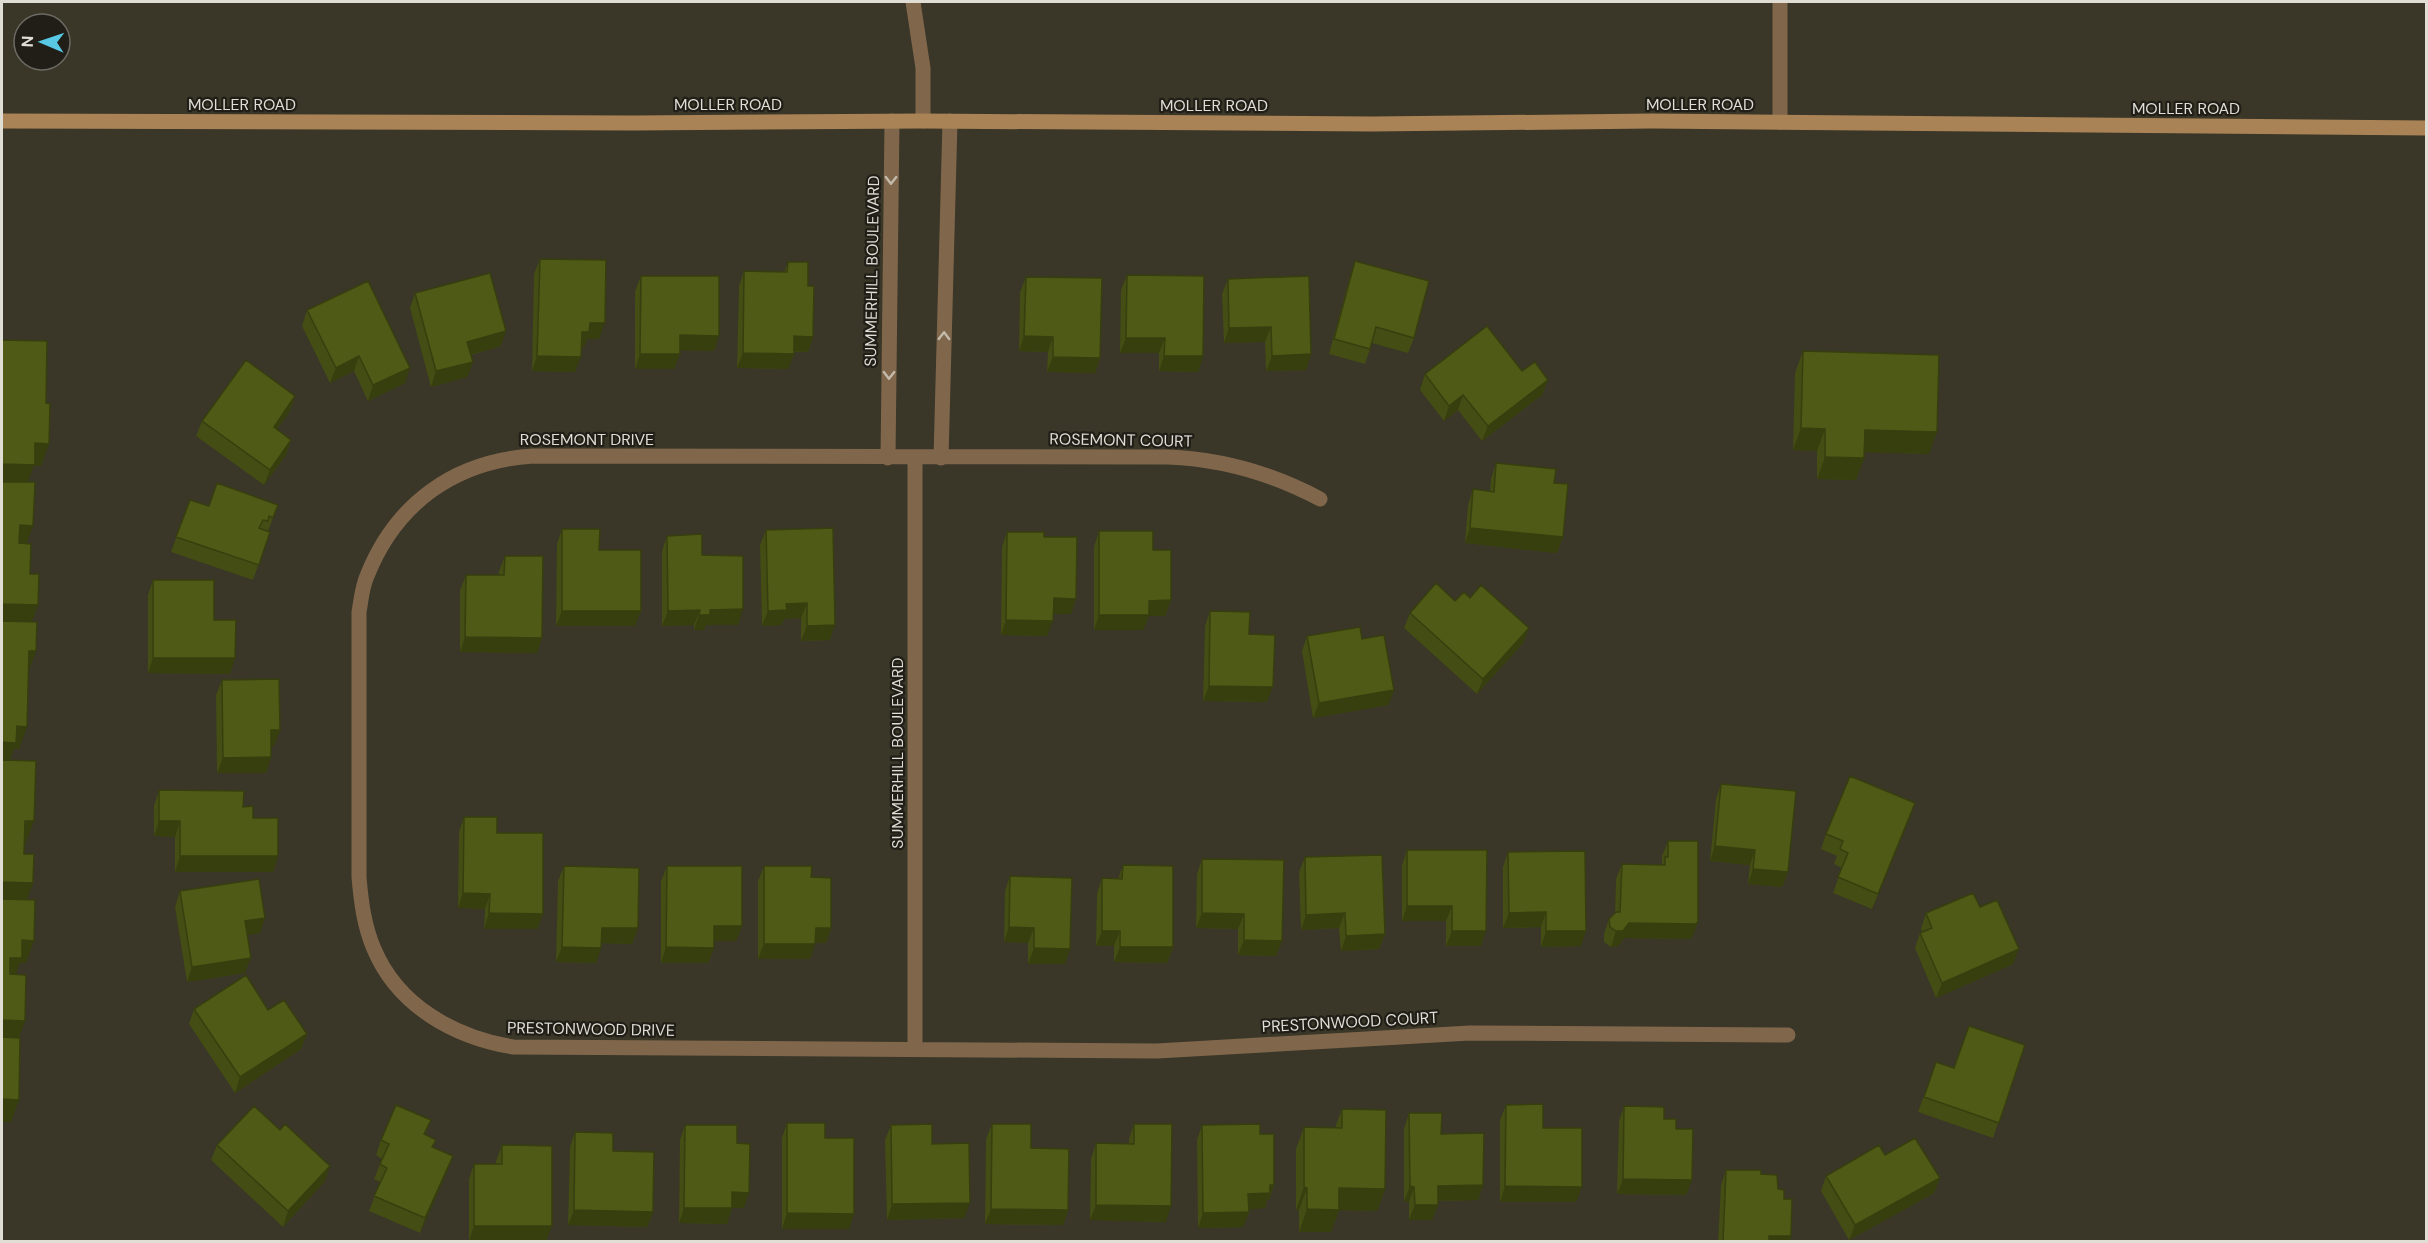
<svg xmlns="http://www.w3.org/2000/svg" width="2428" height="1243" viewBox="0 0 2428 1243" font-family="'DM Sans',sans-serif">
	<rect width="100%" height="100%" fill="#3a3628"/>
	<g fill="none" stroke-linecap="round" stroke-linejoin="round">
		<path stroke="#80674c" stroke-width="15" d="M1780,122v-120"/>
		<path stroke="#80674c" stroke-width="15" d="M913,2l10,66v53
			M888,458l4,-337
			M915,458v591
			M941,458l9,-337
			M1320,499c-47,-25 -99,-40 -152,-42l-635,-1c-78,5 -137,47 -166,120 -5,11 -6,25 -8,36v265c2,24 5,49 15,72 24,57 80,88 139,98l644,4 313,-18 318,2"/>
		<path stroke="#a98255" stroke-width="15" d="M2,121l631,2 290,-2 450,3 279,-3 774,7"/>
	</g>
	<path fill="#444d13" d="M540,259l59,80h-12l-3,8h-3l-6,25 -43,-1 2,-97z
		M1355,261l59,77 -6,15 -36,-10 -7,21 -36,-10 21,-78z
		M788,262l20,24 5,51 -5,15h-14v2l-6,15 -51,-1 2,-82 5,-15 40,1z
		M1127,275l76,81 -5,16 -39,-1v-18h-39l1,-63z
		M641,276l73,75 -34,-1v4l-6,15h-39v-78z
		M1026,277l74,81 -5,15 -48,-1 1,-20 -29,-1 1,-59z
		M1228,279l83,75 -5,16 -40,1 -1,-29 -41,1 -2,-49z
		M415,293l86,53 -30,9 2,7 -6,15 -36,10 -21,-79z
		M307,310l98,73 -37,18 -14,-30 -24,12 -28,-57z
		M1803,351l126,103 -65,-2v6l-8,22 -39,-1v-28l-24,-1 2,-77z
		M1425,374l123,6 -6,15 -60,46 -24,-31 -14,11 -24,-31z
		M295,396l-5,15 -13,18 14,11 -5,15 -22,30 -68,-49 6,-15z
		M1496,463l58,20 9,54 -6,16 -92,-10 3,-38 5,-16 17,2 1,-12z
		M190,500l19,6 69,-1 -10,26 2,1 -17,48 -82,-28z
		M562,529l37,21 36,76h-79l1,-82z
		M766,530l64,110 -29,1v-23l-17,1 -3,6 -19,1 -2,-81z
		M1099,531l54,19 18,50 -6,16h-16l-6,14h-49v-83z
		M1007,532l37,5 27,77h-18l-6,22 -46,-1 1,-88z
		M667,536l35,19 36,70h-32l-2,5h-10v-5l-32,1v-75z
		M505,556l32,97 -77,-1v-62l6,-15h33v-4z
		M153,580l61,40 16,54 -82,-1v-78z
		M1470,598l59,30 -6,15 -46,51 -73,-66 6,-15z
		M1210,611l39,23 18,68 -64,-1 2,-75z
		M1307,636l55,3 32,51 -6,15 -75,13 -11,-67z
		M222,680l58,50 -6,16h-3v11l-5,16h-49l-1,-78z
		M1721,784l67,88 -6,15 -34,-3 2,-19 -40,-4 6,-62z
		M159,790l84,17 35,49 -5,16h-98v-35l-21,-1v-30z
		M464,817l33,16 46,81 -6,15h-53l1,-20 -27,-1 1,-76z
		M1910,818l-38,91 -39,-16 9,-25 -8,-4 3,-8 -16,-7 5,-15z
		M1668,841l30,81 -6,15 -3,2 -65,-1 -6,8 -7,1 -7,-5v-8l5,-15 6,-5 1,-35 6,-15 40,1v-9z
		M1407,850h80l-6,96h-35v-25h-44v-56z
		M1508,852l73,94 -40,1v-20l-38,1v-61z
		M1305,857l80,77 -6,15 -38,2 -2,-23 -38,2 -2,-58z
		M1202,859l80,82 -6,15 -38,-1v-26l-42,-1 1,-54z
		M1123,865l50,82 -6,16 -53,-1v-16h-18l1,-52 5,-16 16,1z
		M564,866l74,62 -6,16 -31,-1 -5,20 -40,-1 2,-81z
		M667,866l75,60 -6,15h-22v7l-6,15h-47v-82z
		M764,866l47,11 20,51 -5,15h-11l-5,16h-52v-78z
		M1010,876l55,88h-37v-21l-24,-1 1,-51z
		M180,891l80,42 -13,2 -2,38 -58,9 -12,-75z
		M1980,907l33,57 -77,34 -21,-50 5,-15 2,-1 -1,-3 5,-16z
		M194,1009l74,1 39,24 -6,15 -66,44 -46,-69z
		M2025,1045l-32,93 -75,-26 18,-50 18,6z
		M1506,1105l37,23 33,74h-76v-82z
		M1624,1106l40,13 12,10 16,51 -6,15 -69,-1 2,-73z
		M1342,1109l43,80 -8,22 -38,-1 -8,22h-32v-22h-3v-61l8,-22 31,1z
		M1409,1113l32,21 42,51 -5,15 -40,1v4l-6,15h-23v-18h-5v-73z
		M431,1120l-6,15 8,13 20,8 -6,16 -27,61 -51,-22 11,-29 -6,-3 8,-20 -6,-4 5,-15z
		M787,1123l38,15 24,91h-67v-91z
		M992,1124l39,24 37,62 -5,15 -78,-1 1,-85z
		M1134,1124l32,98 -76,-2 1,-61 5,-16 33,1v-5z
		M685,1125l52,18 7,65h-12l-5,16 -48,-1 1,-83z
		M891,1125l41,19 32,74 -77,2 -2,-80z
		M1202,1125l58,9 14,51 -5,15h-2l-2,8 -16,1v3l-6,15 -45,1 -1,-88z
		M280,1130l45,51 -42,46 -72,-67 6,-15z
		M575,1132l38,19 40,61 -6,15 -79,-2 2,-78z
		M502,1145l44,96h-77v-62l5,-15h22v-3z
		M1885,1155l55,23 -6,15 -85,47 -28,-49 5,-15z
		M1726,1170l35,4 17,15 6,10 6,43h-72l3,-57z"/>
	<path fill="#373f0f" d="M590,323h15l-6,16h-12l-3,8h-8l6,-15z
		M1271,327l-6,15 -41,1 5,-15z
		M506,331l-5,15 -39,11 5,-15z
		M680,335l39,1 -5,15 -40,-1z
		M794,336l19,1 -5,15 -20,-1z
		M1024,336l29,1 -5,15 -29,-1z
		M1126,338h39l-6,15h-39z
		M743,353l51,1 -6,15 -51,-1z
		M640,354h40l-6,15h-39z
		M1311,354l-5,16 -40,1 6,-15z
		M359,356l-5,15 -24,12 6,-15z
		M537,356l44,1 -6,15 -43,-1z
		M1164,356h39l-5,16 -39,-1z
		M1053,357l47,1 -5,15 -48,-1z
		M473,362l-6,15 -36,10 5,-16z
		M410,368l-5,15 -37,18 5,-16z
		M1548,380l-6,15 -60,46 6,-15z
		M1463,395l-5,15 -14,11 5,-15z
		M295,396l-5,15 -22,31 6,-15z
		M1801,428l24,1 -8,22 -24,-1z
		M1865,430l72,2 -8,22 -72,-2z
		M291,440l-5,15 -22,30 6,-15z
		M35,443l14,1 -8,22h-7l-8,21h-24v-23z
		M1825,457l39,1 -8,22 -39,-1z
		M20,525l13,1 -8,22 -13,-1z
		M1470,528l93,9 -6,16 -92,-10z
		M1054,598l22,1 -5,15h-23z
		M1171,600l-6,16h-16l-6,14h-49l5,-15 50,-14z
		M807,603l-6,15 -17,1 -3,6 -19,1 6,-15 18,-7z
		M2,604l36,1 -8,22 -28,-1z
		M743,609l-5,16h-32l-2,5h-10l5,-15 11,-5z
		M700,610l-6,15 -32,1 6,-15z
		M562,611h79l-6,15h-79z
		M1006,620l47,1 -6,15 -46,-1z
		M835,625l-5,15 -29,1 6,-15z
		M1529,628l-6,15 -46,51 6,-15z
		M465,637l77,1 -5,15 -77,-1z
		M29,651h7l-8,22z
		M153,658h82l-5,16 -82,-1z
		M1209,686l64,1 -6,15 -64,-1z
		M1394,690l-6,15 -75,13 6,-15z
		M17,726l10,1 -8,22h-5l-6,16 -6,-1v-22z
		M271,730h9l-6,16 -8,-1z
		M271,757l-5,16h-49l6,-15z
		M1915,803l-5,15 -38,91 6,-15z
		M25,821h9l-8,22h-9z
		M159,821h21l-5,16 -21,-1z
		M1715,846l40,4 -5,15 -40,-4z
		M180,856h98l-5,16h-98z
		M1753,869l35,3 -6,15 -34,-3z
		M2,882l31,1 -8,22h-23z
		M463,893l27,1 -5,15 -27,-1z
		M1407,906h45l-6,15h-44z
		M1546,912l-5,15 -38,1 6,-15z
		M489,913l54,1 -6,15h-53z
		M1202,913l42,1 -6,15 -42,-1z
		M1345,913l-6,15 -38,2 5,-15z
		M265,918l-5,15 -21,4 6,-16z
		M1698,922l-6,15 -3,2 -65,-1 -6,8 -7,1 5,-16 13,-8z
		M714,926h28l-6,15h-28z
		M1009,927l25,1 -6,15 -24,-1z
		M602,928h36l-6,16 -36,-1z
		M816,928h15l-5,15h-16z
		M1102,931h18l-6,15h-18z
		M1452,931h34l-5,15h-35z
		M1546,931h40l-5,15 -40,1z
		M1385,934l-6,15 -38,2 5,-15z
		M22,940l12,1 -8,22h-6l-6,17h-12l8,-22z
		M1244,940l38,1 -6,15 -38,-1z
		M764,944h51l-5,15h-52z
		M562,947l39,1 -5,15 -40,-1z
		M666,947l48,1 -6,15h-47z
		M1120,947h53l-6,16 -53,-1z
		M1034,948l36,1 -5,15h-37z
		M2019,949l-6,15 -77,34 6,-15z
		M251,958l-6,15 -58,9 5,-15z
		M2,1020l23,1 -8,22h-15z
		M307,1034l-6,15 -66,44 5,-16z
		M2,1099l17,1 -8,22h-9z
		M453,1156l-6,16 -27,61 5,-15z
		M330,1166l-5,15 -42,46 5,-16z
		M1940,1178l-6,15 -85,47 6,-15z
		M1623,1179l69,1 -6,15 -69,-1z
		M1270,1185h4l-5,15h-2l-2,8 -22,2 5,-16z
		M1483,1185l-5,15 -46,1 6,-15z
		M1410,1186l4,1 -5,15h-5z
		M1505,1186l77,1 -6,15h-76z
		M1304,1187l3,1 -8,22h-3z
		M1339,1188l46,1 -8,22 -38,-1 -8,22h-32l8,-23z
		M732,1192l17,1 -5,15h-17z
		M970,1203l-6,15 -77,2 5,-16z
		M1096,1205l75,1 -5,16 -76,-2z
		M1415,1205h23l-6,15h-23z
		M684,1208h48l-5,16 -48,-1z
		M991,1209l77,1 -5,15 -78,-1z
		M574,1210l79,2 -6,15 -79,-2z
		M1249,1212l-6,15 -45,1 5,-15z
		M787,1213l67,1 -5,15h-67z
		M474,1226h78l-6,15h-77z
		M1769,1236h22l-1,6h-23z"/>
	<path fill="#4f5a16" stroke="#373f0f" stroke-width="1.5" d="M540,259l66,1 -1,63h-15l-1,9h-7l-1,25 -44,-1z
		M1355,261l74,20 -15,57 -38,-11 -6,22 -36,-10z
		M788,262h20v24h6l-1,51 -19,-1v18l-51,-1 1,-82 43,1z
		M490,273l16,58 -39,11 6,20 -37,9 -21,-78z
		M1127,275l77,1 -1,80h-39l1,-18h-39z
		M641,276h78v60l-39,-1v19h-40z
		M1309,276l2,78 -39,2 -1,-29 -42,1 -1,-49z
		M1026,277l76,1 -2,80 -47,-1v-20l-29,-1z
		M368,281l42,87 -37,17 -14,-29 -23,12 -29,-58z
		M1487,326l35,45 13,-9 13,18 -60,46 -25,-31 -14,11 -24,-32z
		M2,340l45,1 -1,62 4,1 -1,40 -14,-1v22l-33,-1z
		M1803,351l136,4 -2,77 -72,-2 -1,28 -39,-1v-28l-24,-1z
		M246,360l49,36 -21,31 17,13 -21,30 -68,-49z
		M1496,463l60,6 -2,14 14,1 -5,53 -93,-9 3,-39 21,3z
		M2,482h33l-2,44 -13,-1 -1,18 12,1 -1,30h9l-1,31 -36,-1z
		M217,483l61,22 -5,13 -4,-2 -1,5 -5,-1 -4,8 11,4 -11,33 -83,-28 14,-37 19,6z
		M833,528l2,97 -28,1v-23l-21,1 1,6 -19,1 -2,-81z
		M562,529h38l-1,21h42v61h-79z
		M1099,531h54v19h18v50l-22,1v14h-50z
		M1007,532h37v5h33l-1,62 -22,-1 -1,23 -47,-1z
		M702,534v21l41,1v53l-33,1v5h-11l1,-5 -32,1 -1,-75z
		M505,556h38l-1,82 -77,-1 1,-62h38z
		M153,580h61v40h22l-1,38h-82z
		M1436,583l19,18 9,-9 6,6 11,-13 48,43 -46,51 -73,-66z
		M1210,611l40,1 -1,22 26,1 -2,52 -64,-1z
		M2,621l35,1 -1,29h-7l-2,76 -10,-1 -1,17 -14,-1z
		M1360,627l2,12 22,-4 10,55 -75,13 -12,-67z
		M279,679l1,51h-9v27l-48,1 -1,-78z
		M2,760l34,1 -2,60h-9l-1,33h10l-1,29 -31,-1z
		M1850,776l65,27 -37,91 -40,-17 10,-24 -8,-4 3,-8 -17,-7z
		M1721,784l75,7 -8,81 -35,-3 2,-19 -40,-4z
		M159,790l85,1 -1,16 10,-1v12h25v38h-98v-35h-21z
		M464,817h33v16h46v81l-54,-1 1,-19 -27,-1z
		M1668,841h29l1,1v80l-3,2 -66,-1 -6,8h-7l-6,-4 -1,-8 7,-7h4l2,-48 43,1v-8h3z
		M1407,850h80l-1,81h-34v-25h-45z
		M1585,851l1,80h-40v-19l-37,1 -1,-61z
		M1382,855l3,79 -39,2 -1,-23 -39,2 -1,-58z
		M1202,859l82,1 -2,81 -38,-1v-26l-42,-1z
		M1123,865l50,1v81h-53v-16h-18v-53l20,1z
		M564,866l75,2 -1,60h-36l-1,20 -39,-1z
		M667,866h75v60h-28v22l-48,-1z
		M764,866h48l-1,11 20,1v50h-15l-1,16h-51z
		M1010,876l62,2 -2,71 -36,-1v-20l-25,-1z
		M259,879l6,39 -20,3 6,37 -59,9 -12,-76z
		M1973,893l7,14 17,-7 22,49 -77,34 -22,-50 12,-5 -6,-15z
		M2,899l33,1 -1,41 -12,-1v18h-12v16l16,1 -1,46 -23,-1z
		M246,975l22,35 16,-10 23,34 -67,43 -46,-68z
		M1969,1026l56,19 -26,78 -75,-26 12,-35 18,6z
		M2,1037l18,1 -1,62 -17,-1z
		M1543,1104v24h39v59l-77,-1 1,-81z
		M396,1105l35,15 -7,14 12,6 -4,7 21,9 -28,62 -51,-22 13,-28 -7,-4 9,-20 -8,-4z
		M254,1106l26,24 5,-6 45,42 -42,45 -71,-66z
		M1624,1106l40,1v12h12v10h17l-1,51 -69,-1z
		M1342,1109l44,1 -1,79 -46,-1v22l-32,-1v-21l-3,-1v-60l38,1z
		M1409,1113h33l-1,21 43,-1 -1,52 -45,1v19h-23l-1,-18 -4,-1z
		M787,1123h38v15h29v76l-67,-1z
		M932,1124v20l37,-1 1,60 -78,1 -1,-79z
		M992,1124h39v24l38,1 -1,61 -77,-1z
		M1134,1124h38l-1,82 -75,-1v-62l38,1z
		M1260,1124v10h14v51h-4v8l-22,1 1,18 -46,1 -1,-88z
		M685,1125h52v18l13,1 -1,49 -17,-1v16h-48z
		M575,1132l38,1v18l41,1 -1,60 -79,-2z
		M1915,1138l25,40 -85,47 -29,-49 53,-31 6,10z
		M502,1145l50,1v80h-78v-62h28z
		M1726,1170h35v4l16,1 1,14 6,1v9h8l-1,37h-22v6h-46z"/>
	<defs><path id="oneway-chevron" d="M-2-3.5L2.5 0L-2 3.5" fill="none" stroke-width="1.6" stroke-linecap="round" stroke-linejoin="round" transform="scale(1.5)"/></defs>
	<g stroke="#c2baab">
		<use href="#oneway-chevron" transform="translate(891 180) rotate(91)"/>
		<use href="#oneway-chevron" transform="translate(944 336) rotate(-89)"/>
		<use href="#oneway-chevron" transform="translate(889 375) rotate(91)"/>
	</g>
	<g text-anchor="middle" dominant-baseline="central" stroke-width="4.5" stroke-linejoin="round" paint-order="stroke">
		<g font-size="16" fill="#dfddd4" stroke="#201e17">
			<text x="242" y="104">MOLLER ROAD</text>
			<text x="728" y="104">MOLLER ROAD</text>
			<text x="1700" y="104">MOLLER ROAD</text>
			<text x="1214" y="105">MOLLER ROAD</text>
			<text x="2186" y="108">MOLLER ROAD</text>
			<text transform="translate(872 271) rotate(-89)">SUMMERHILL BOULEVARD</text>
			<text x="587" y="439">ROSEMONT DRIVE</text>
			<text transform="translate(1121 440) rotate(1)">ROSEMONT COURT</text>
			<text transform="translate(897 753) rotate(-90)">SUMMERHILL BOULEVARD</text>
			<text transform="translate(1350 1022) rotate(-3)">PRESTONWOOD COURT</text>
			<text transform="translate(591 1029) rotate(1)">PRESTONWOOD DRIVE</text>
		</g>
	</g>
	<rect width="2428" height="1243" fill="none" stroke="#dfddd4" stroke-width="6"/>
	<g transform="translate(42 42) rotate(272)"><circle r="28" fill="#201e17" stroke="#6c6a63" stroke-width="1.5"/>
	<path d="M0-4.5L10 22L0 15L-10 22Z" fill="#59c8e4"/>
	<text y="-9" font-size="16" font-weight="bold" text-anchor="middle" fill="#dfddd4">N</text>
	</g>
</svg>
